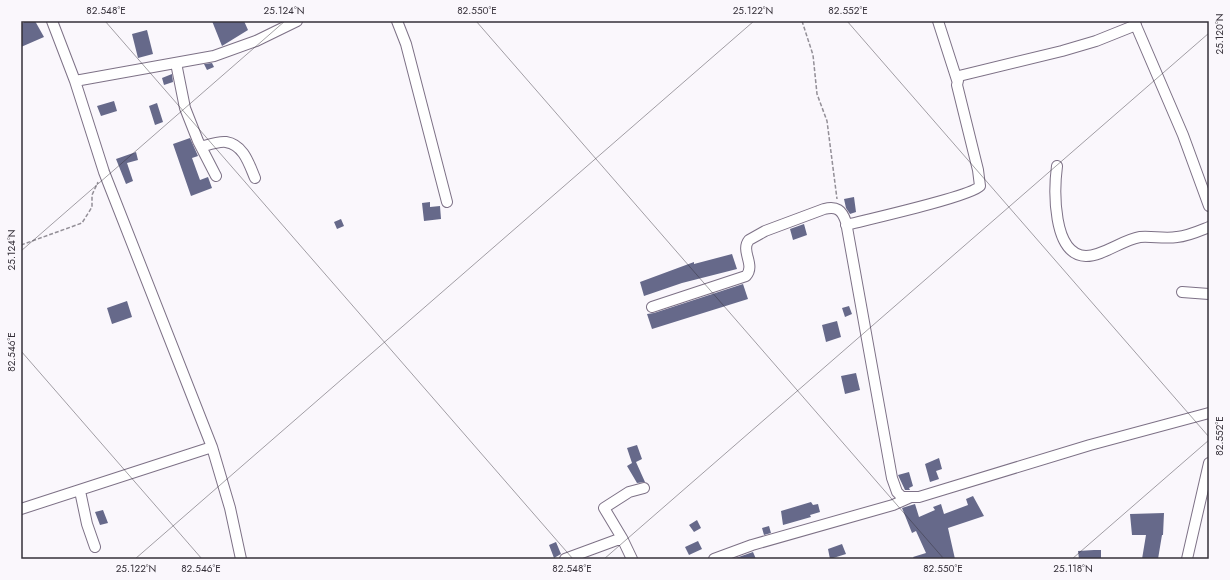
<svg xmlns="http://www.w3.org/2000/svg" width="1230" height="580" viewBox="0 0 1230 580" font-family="Jost,sans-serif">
	<rect width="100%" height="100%" fill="#faf7fc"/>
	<path fill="#66698a" d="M26,21h9l9,16 -23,10v-23z
		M212,21h32l4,9 -26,16z
		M147,30l6,24 -15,4 -6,-24z
		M212,63l2,4 -7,3 -3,-6z
		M172,74l1,8 -9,3 -2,-7z
		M114,101l3,10 -16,5 -4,-10z
		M157,103l6,19 -8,3 -6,-19z
		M190,138l8,18 -6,2 8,22 8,-3 4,11 -21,8 -18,-52z
		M136,152l2,8 -11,3 6,18 -7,3 -10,-25z
		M854,197l2,15 -6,2 -4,-6 -2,-9z
		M430,202v5l10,-1 1,13 -17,2 -2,-18z
		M341,219l3,7 -7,3 -3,-7z
		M804,224l3,11 -14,5 -3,-11z
		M732,254l5,15 -55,14 -38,13 -4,-14 54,-20v2z
		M743,284l5,15 -96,30 -5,-15 7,-1z
		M127,301l5,16 -20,7 -5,-16z
		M849,306l3,8 -7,3 -3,-9z
		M837,321l4,16 -15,5 -4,-17z
		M856,373l4,17 -15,4 -4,-18z
		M637,445l5,14 -6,3 9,20 -8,1 -10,-17 5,-3 -5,-15z
		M939,458l3,11 -6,2 3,8 -9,3 -5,-18z
		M909,472l4,14 -4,2 1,2h-5l-7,-15z
		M973,496l11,20 -36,12 7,31h-41l-1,-2 13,-4 -10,-22 -4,2 -10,-25 13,-4 4,13 16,-7 -2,-3 8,-3 3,10 24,-9 -2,-6z
		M811,502l2,3 5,-1 2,8 -10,3 1,2 -28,8 -2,-14z
		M103,510l5,13 -8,2 -5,-13z
		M1164,513l-1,22h-1l-4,24h-16l4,-24h-14l-2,-21z
		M697,520l4,8 -7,4 -5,-7z
		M769,526l2,7 -7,2 -2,-7z
		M698,541l4,8 -13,6 -4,-8z
		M556,542l5,12 -7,4 -5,-13z
		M842,544l4,10 -16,5 -2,-10z
		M1094,550h7v9h-22l-1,-8z
		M753,552l3,7h-23z"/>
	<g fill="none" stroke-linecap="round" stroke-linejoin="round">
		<defs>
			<path id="minor" d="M52,21l23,60 29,91 108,275 18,61 11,51
				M397,21l9,23 41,158
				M938,21l19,59
				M1134,21l49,114 26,71
				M176,63l9,45 13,33 18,35
				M75,81l139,-25 42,-15 41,-20
				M201,147c7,-2 18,-6 25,-5 18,3 23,22 29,36
				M1057,166c-3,23 -5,89 29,90 17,0 36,-16 54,-19 12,-1 25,2 37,0 11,-1 22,-6 32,-10
				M846,225c20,-5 126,-29 134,-39l-2,-16 -21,-85 2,-9 103,-25 34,-10 40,-16
				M1182,292l27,2
				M652,307l94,-31c10,-11 -6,-25 3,-36l16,-9 59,-22c13,-3 18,1 22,13l46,256 5,14 5,5h17l171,-52 119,-32
				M80,491l7,33 8,23
				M21,509l191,-62
				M565,559l57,-21
				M632,559l-10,-21 -18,-30 25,-16 15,-4
				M714,559l38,-14 141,-40 18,-8
				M1187,559l22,-96"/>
		</defs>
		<use href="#minor" stroke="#7d7186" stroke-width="12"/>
		<path stroke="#938f97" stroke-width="1.5" stroke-dasharray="4 2" stroke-linecap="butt" d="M802,21l11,34 4,39 10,27 10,78
			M21,245l61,-22 10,-16v-12l6,-13"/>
		<use href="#minor" stroke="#fff" stroke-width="10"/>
	</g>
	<path fill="none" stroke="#353039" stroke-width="1" stroke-opacity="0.45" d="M105,21l468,538M476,21l468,538M847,21l362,416M21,251l264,-230M21,351l181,208M135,559l619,-538M604,559l605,-526M1072,559l137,-119"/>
	<rect width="1230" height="580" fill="none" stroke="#faf7fc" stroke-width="44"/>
	<rect x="22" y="22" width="1186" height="536" fill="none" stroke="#353039" stroke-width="1.5"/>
	<g font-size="10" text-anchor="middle" fill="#353039">
		<text x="106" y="14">82.548°E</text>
		<text x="284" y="14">25.124°N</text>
		<text x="477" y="14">82.550°E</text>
		<text x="753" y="14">25.122°N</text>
		<text x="848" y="14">82.552°E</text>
		<text transform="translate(1219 34) rotate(-90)" y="4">25.120°N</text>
		<text transform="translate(11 250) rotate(-90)" y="4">25.124°N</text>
		<text transform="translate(11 352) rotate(-90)" y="4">82.546°E</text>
		<text transform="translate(1219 436) rotate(-90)" y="4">82.552°E</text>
		<text x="136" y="572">25.122°N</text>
		<text x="201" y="572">82.546°E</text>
		<text x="572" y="572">82.548°E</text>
		<text x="943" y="572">82.550°E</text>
		<text x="1073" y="572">25.118°N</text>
	</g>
</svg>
